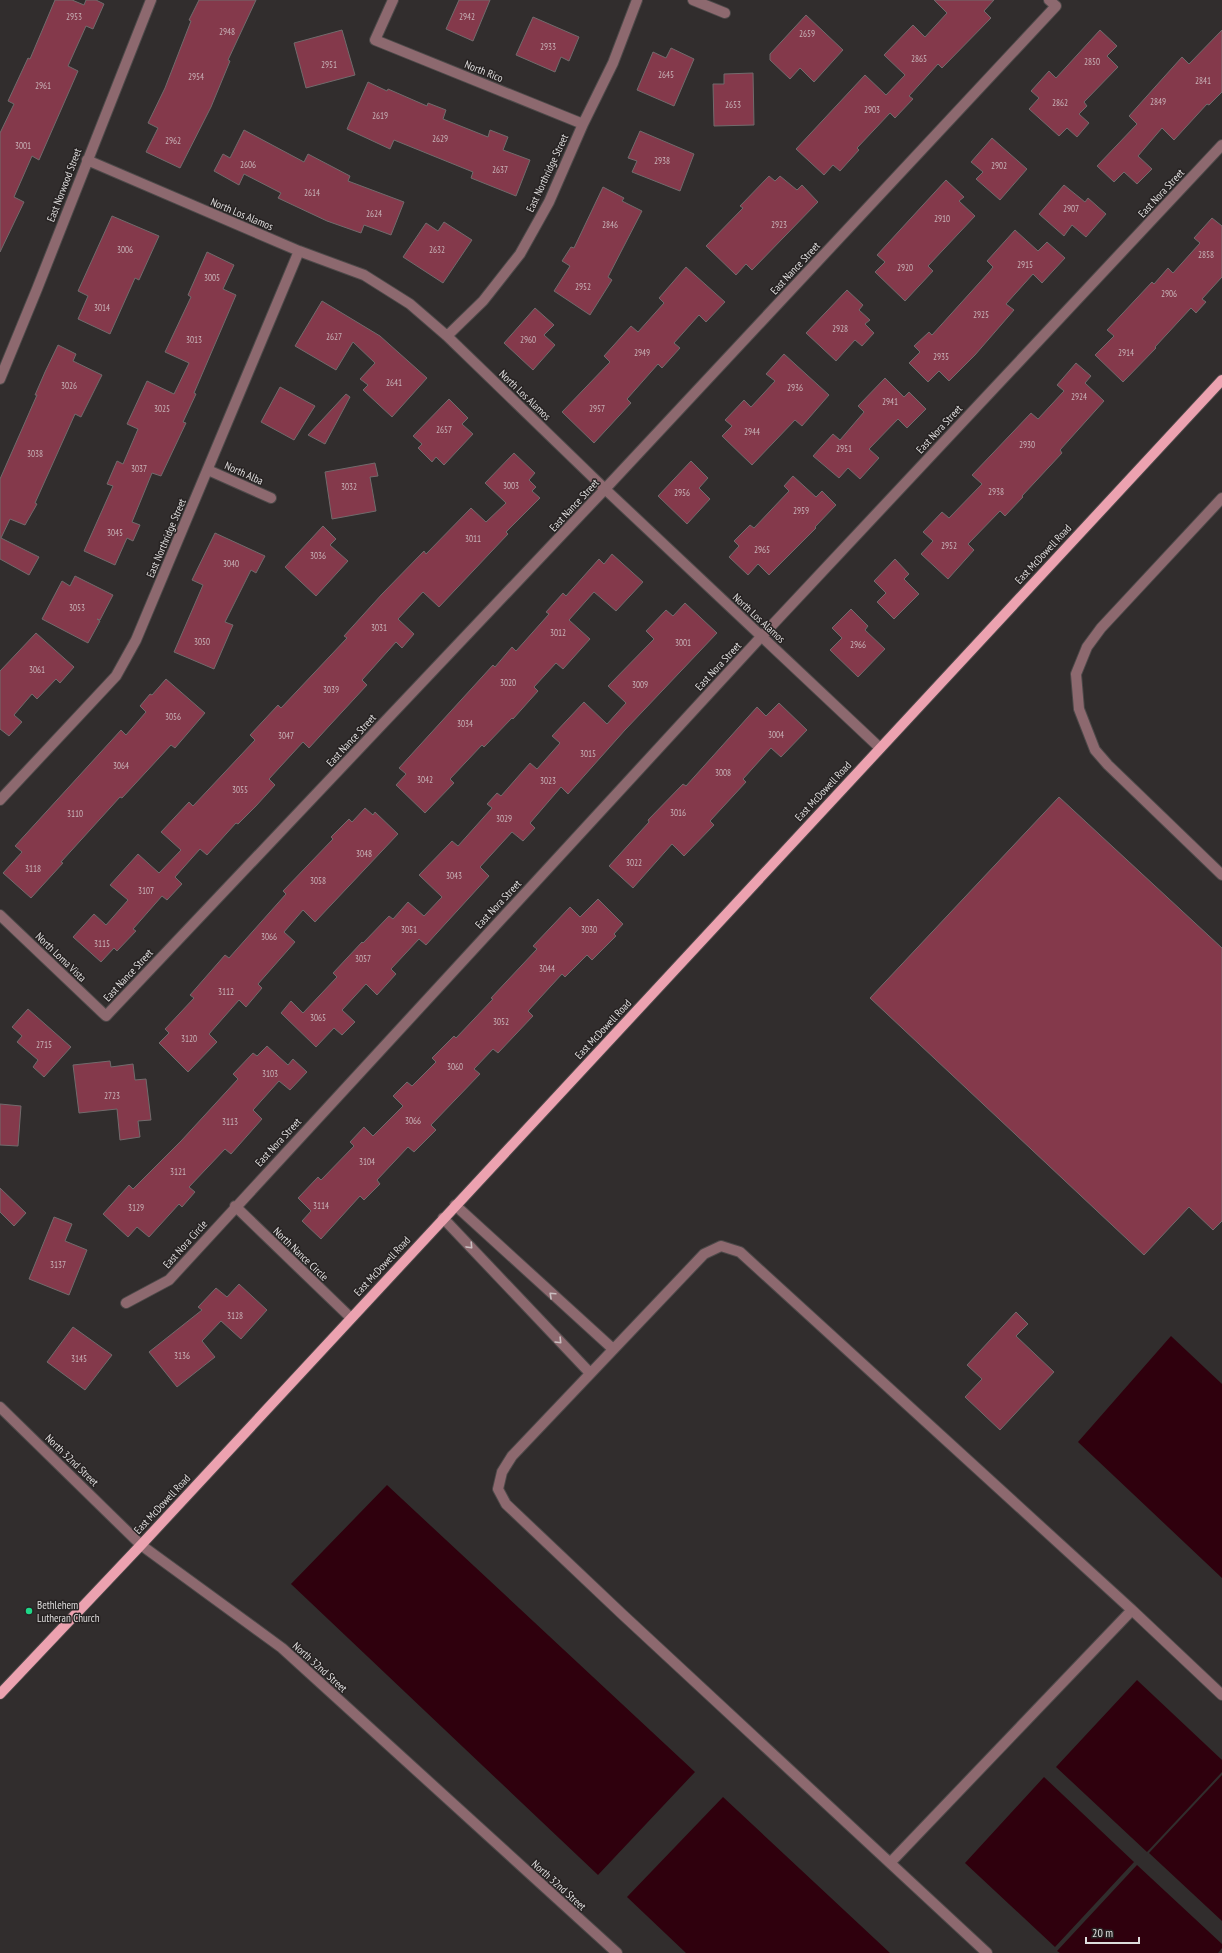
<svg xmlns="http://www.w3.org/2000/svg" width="1222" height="1953" viewBox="0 0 1222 1953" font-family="'PT Sans Narrow',sans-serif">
	<rect width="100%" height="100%" fill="#312d2d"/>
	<path fill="#2f000d" d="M1171,1336l51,48v194l-144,-136z
		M387,1485l308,287 -97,103 -307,-291z
		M1137,1680l85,80v12l-75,80 -91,-85z
		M1222,1775v146l-73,-68z
		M1044,1777l90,85 -79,85 -90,-84z
		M723,1797l167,156h-204l-59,-56z
		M1137,1865l85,79v4l-4,5h-158l-3,-2z"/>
	<path fill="#84394b" stroke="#716b6c" d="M55,0h17l12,5 2,-5h10l8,4 -11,25 -7,-3 -18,40 10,5 -39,89 -7,-4 -18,41 10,5 -24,50v-119l14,-29 -6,-3 20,-43 2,1z
		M199,0h57l-28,60 2,1 -19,46 -31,61 -34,-16 12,-24 -10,-5 17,-35 26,-67 -2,-1z
		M459,0h31l-17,41 -27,-12z
		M934,0h60l-10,11 7,7 -49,50 -4,-4 -29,32 4,3 -18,19 -5,-5 -33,35 2,2 -19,21 -7,-6 -9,10 -28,-26 69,-74 21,20 19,-20 -21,-20 29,-30 12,12 22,-24z
		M806,15l37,35 -29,32 -14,-14 -10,11 -20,-19v-6z
		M533,17l46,20 -10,24 -8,-4 -6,15 -39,-17z
		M342,30l13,45 -49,13 -12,-45z
		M1100,30l17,16 -10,10 11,11 -34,35 3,4 -8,8 10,9 -12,14 -10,-9 -8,8 -30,-27 10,-11 -8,-7 18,-20 7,7z
		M1222,30v62l-13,13 -2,-1 -33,36 -12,-12 -24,28 14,13 -15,15 -13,-12 -10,10 -17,-16 40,-42 -8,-8 53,-59 7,7z
		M671,48l23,11 -20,47 -37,-16 16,-38 13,6z
		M753,73l1,52 -40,1 -1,-42h11v-10z
		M368,82l19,9 1,-2 39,17 1,-3 18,7 -3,9 45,18 2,-7 18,7 -5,13 27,10 -14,36 -45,-18 2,-6 -79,-32 -4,9 -43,-20z
		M244,130l60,32 4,-8 42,22 -2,5 56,21 -13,33 -27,-10 -3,8 -34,-12 -49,-23 3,-5 -37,-19 -5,11 -25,-14 9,-17 7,4z
		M640,131l54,23 -14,37 -48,-19 5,-11 -9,-3z
		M992,138l35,31 -27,31 -24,-21 7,-7 -12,-10z
		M769,176l6,5 5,-5 17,14 5,-5 16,17 -66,68 -6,-6 -10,11 -30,-29 37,-38 -3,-2z
		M946,180l18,17 -5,4 16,15 -47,50 5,5 -28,30 -30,-29 10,-10 -8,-7z
		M1064,185l21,17 3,-4 18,16 -20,23 -14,-12 -8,11 -25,-22z
		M603,187l21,11 -2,3 20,10 -34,66 4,3 -22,35 -36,-24 16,-25 -8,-5 9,-14 3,1z
		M112,216l47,20 -20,44 -4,-2 -25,56 -32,-15 10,-23 -10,-5z
		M1212,218l10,8v51l-20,22 4,3 -10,11 -5,-5 -36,39 1,1 -33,34 -28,-27 19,-19 -7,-6 45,-48 2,2 14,-16 5,5 27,-30 -6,-5z
		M444,222l28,18 -29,43 -40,-26 23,-34 12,8z
		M1015,230l23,21 9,-9 18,16 -23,25 -9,-9 -27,30 8,6 -39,45 -26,26 -10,-10 -11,11 -19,-19 11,-11 -6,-6 15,-14 3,3 57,-63 4,-5 -6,-6z
		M207,252l27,13 -11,24 13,6 -42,98 2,1 -13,28 3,1 -25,53 -9,-3 -20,49 8,3 -7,16 -6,-3 -12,27 -31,-14 29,-65 -6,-2 10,-23 6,3 15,-35 -11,-5 20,-43 27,13 15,-31 -24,-11 26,-55 -3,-2z
		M686,267l39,35 -19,20 -7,-7 -25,28 6,5 -18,20 -4,-4 -31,35 4,4 -37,40 -32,-31 48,-50 -6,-6 27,-30 7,6 26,-29 -5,-5z
		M847,290l16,15 -4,5 11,10 -5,4 9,9 -12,13 -7,-6 -19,21 -30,-28z
		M322,301l58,35 47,42 -35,39 -29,-27 5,-5 -8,-6 15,-16 -22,-21 -17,28 -41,-24z
		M535,308l19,17 -10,10 11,10 -22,25 -29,-27z
		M58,345l18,9 -3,7 29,14 -21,42 -6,-3 -40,89 2,1 -12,21 -15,-6 -9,19 38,19 -10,18 -29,-16v-80l37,-84h-2l10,-23z
		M784,354l45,41 -27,31 -7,-6 -43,45 -30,-29 10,-10 -7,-6 19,-20 7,7 24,-26 -9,-7z
		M1076,363l15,13 -6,7 19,18 -44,49 2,3 -40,43 1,1 -18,19 -5,-5 -32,33 6,6 -26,29 -27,-25 12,-13 -10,-9 19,-20 7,6 33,-34 -10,-9 59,-62 7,6 26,-28 -7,-6z
		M885,378l19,19 5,-5 17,17 -19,19 -9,-9 -29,30 10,9 -19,21 -12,-11 -9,10 -26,-22 20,-22 7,6 24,-28 -6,-6z
		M280,387l35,19 -21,34 -33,-18z
		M346,394l4,3 -25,47 -17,-9z
		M449,399l19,19 -6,6 11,10 -29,31 -8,-8 -4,5 -14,-14 4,-4 -9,-8z
		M514,453l21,20 -6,7 7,7 -4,4 8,7 -34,34 2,2 -69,73 -16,-15 -25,27 16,15 -12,14 -6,-6 -34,38 5,5 -37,40 -21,23 -6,-6 -34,37 6,6 -19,21 -18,18 -2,-1 -29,32 -7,-6 -25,28 7,7 -15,16 -5,-4 -29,33 3,2 -19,20 -3,-3 -13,14 -28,-25 21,-23 12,11 22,-25 -18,-15 28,-31 21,19 22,-23 -20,-18 28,-30 4,4 62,-66 -5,-5 28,-30 3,3 66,-70 -3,-2 38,-42 42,-43 2,3 45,-46 15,14 20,-19 -21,-20z
		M691,461l17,17 -9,10 11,11 -23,25 -29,-28z
		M375,463l3,13 -8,1 6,34 -44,8 -7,-47z
		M793,476l23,21 6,-6 14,14 -21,22 1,1 -47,47 -11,-11 -10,11 -19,-18 10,-11 -5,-5 16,-16 4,3 35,-37 -5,-5z
		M323,526l13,13 -6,6 18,16 -32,35 -31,-29z
		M215,533l50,23 -9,17 -5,-3 -26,52 8,3 -19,44 -40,-17 29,-67 -11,-5z
		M612,554l31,28 -27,29 -22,-19 -25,28 21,19 -27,30 -7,-6 -22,24 4,4 -25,28 -1,-1 -28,29 -2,-2 -32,34 4,4 -29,30 -29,-28 10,-11 -7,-6 94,-103 2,2 17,-20 4,4 33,-37 -3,-2 17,-19 3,3 33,-37 5,5z
		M895,559l14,15 -5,5 15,15 -25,25 -17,-17 9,-9 -12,-12z
		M75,576l38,19 -13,25 -3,-1 3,2 -12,22 -46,-24 20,-38 8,5z
		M685,603l32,30 -92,97 -57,64 -7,-7 -31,36 5,5 -12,13 -11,-9 -32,35 9,9 -63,69 -7,-6 -28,30 5,5 -19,21 -11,-11 -24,26 13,12 -13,13 -8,-7 -18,19 -35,-34 10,-12 12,12 34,-36 -4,-4 29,-31 1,1 26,-27 4,3 15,-17 16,14 18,-19 -23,-22 33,-34 6,5 34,-38 -5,-4 10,-11 4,3 29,-33 7,6 23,-26 -8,-7 32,-34 23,22 19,-21 -18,-17 46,-47 -8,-8 20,-21 7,6z
		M851,609l17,17 -3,4 20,19 -27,28 -28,-27 12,-12 -10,-10z
		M36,633l38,34 -14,16 -4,-4 -19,20 -5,-5 -18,21 8,7 -13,14 -9,-7v-58z
		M166,679l39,34 -30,35 -4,-3 -49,53 -2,-1 -59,65 2,1 -32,35 -28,-25 19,-21 -7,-6 106,-116 5,5 20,-23 -6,-6 10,-12 2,1z
		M779,703l28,27 -26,27 -10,-9 -28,31 3,3 -36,39 4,4 -30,31 -12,-12 -39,44 -24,-22 40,-44 -1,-2 35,-36 3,2 71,-79 9,9z
		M1059,797l163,151v273l-9,9 -24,-23 -45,48 -274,-257z
		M365,808l8,7 2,-3 23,22 -83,88 -12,-12 -19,22 11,10 -37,42 4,4 -16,19 -7,-7 -30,34 8,8 -29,30 -29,-29 10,-10 -4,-4 29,-31 -4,-3 35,-40 4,3 57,-64 -3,-3 50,-52 -2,-2 18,-18 3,3z
		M598,899l25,25 -9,10 2,2 -24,24 -5,-5 -22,22 -3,-3 -34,37 5,5 -35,37 -5,-4 -19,20 6,5 -49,51 5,5 -22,22 -6,-5 -31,33 3,4 -16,16 -4,-4 -39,43 -19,-18 9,-10 -13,-13 20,-21 3,3 33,-34 -4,-4 14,-15 9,9 30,-30 -10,-10 14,-14 5,4 24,-24 -4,-4 22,-22 2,2 37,-39 -2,-1 46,-49 -4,-3 37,-39 10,10z
		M28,1009l43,38 -27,30 -11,-10 5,-7 -21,-18 5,-6 -10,-9z
		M267,1046l21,19 5,-6 14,13 -17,18 -11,-9 -26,29 9,9 -31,35 -6,-5 -36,38 6,5 -13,15 -3,-3 -30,33 -12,-10 -9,10 -25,-23 26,-29 4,4 48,-48 57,-62 -5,-5 20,-21 4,3z
		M110,1061l1,6 22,-3 2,16 11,-1 5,41 -13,1 2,16 -20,3 -3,-31 -38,4 -6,-48z
		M0,1104l21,2 -3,40 -18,-1z
		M0,1188l26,25 -12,13 -14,-14z
		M54,1217l18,7 -7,17 22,9 -18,45 -40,-16z
		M239,1284l28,26 -26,29 -20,-18 -19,20 13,16 -38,30 -28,-35 53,-42 -4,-3 18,-19 11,9z
		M1016,1312l12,12 -12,12 38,36 -54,58 -35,-33 17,-18 -15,-14z
		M73,1327l39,28 -27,35 -38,-28z"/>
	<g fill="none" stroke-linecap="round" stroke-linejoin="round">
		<defs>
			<path id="minor" d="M393,0l-18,40 208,84
				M693,0l32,13
				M87,160l212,91 65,24 46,29 37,32 158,153 275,259
				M447,336l36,-35 37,-47 29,-52 34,-78 30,-61 24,-63
				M0,379l37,-90 114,-289
				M208,470l63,28
				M1222,498l-121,130 -14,19 -11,27 3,35 16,41 13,15 114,110
				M0,800l116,-124 20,-36 163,-389
				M0,915l106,101 499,-527 451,-483 -7,-6
				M455,1205l158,144
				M235,1206l116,112
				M443,1218l147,155
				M126,1303l43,-23 592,-643 461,-492
				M0,1407l141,138 141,103 335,305
				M1132,1610l90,85
				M890,1863l242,-253 -392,-358 -19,-6 -17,8 -192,202 -10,16 -4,17 8,15 116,110 365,339"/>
			<path id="major" d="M0,1694l141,-149 1081,-1165"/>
		</defs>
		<use href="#minor" stroke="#4d4949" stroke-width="12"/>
		<use href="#major" stroke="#4d4949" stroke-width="12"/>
		<use href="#minor" stroke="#8d696f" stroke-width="10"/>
		<use href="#major" stroke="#eca2b0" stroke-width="10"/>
	</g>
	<defs><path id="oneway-chevron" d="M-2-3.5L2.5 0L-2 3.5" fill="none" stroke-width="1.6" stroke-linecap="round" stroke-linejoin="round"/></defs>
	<g stroke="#cabfc1">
		<use href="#oneway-chevron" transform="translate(470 1246) rotate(47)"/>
		<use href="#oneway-chevron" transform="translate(552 1295) rotate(-137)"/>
		<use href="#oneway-chevron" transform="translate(559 1341) rotate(46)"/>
	</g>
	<circle fill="#1ed888" stroke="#272323" stroke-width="1.5" cx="29" cy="1611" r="4"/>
	<g text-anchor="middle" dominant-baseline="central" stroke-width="3" stroke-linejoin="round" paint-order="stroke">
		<g font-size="9" fill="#c8b3b8">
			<text x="74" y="16">2953</text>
			<text x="467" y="16">2942</text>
			<text x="227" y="31">2948</text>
			<text x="807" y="33">2659</text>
			<text x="548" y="46">2933</text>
			<text x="919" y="58">2865</text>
			<text x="1092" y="61">2850</text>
			<text x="329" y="64">2951</text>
			<text x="666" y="74">2645</text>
			<text x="196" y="76">2954</text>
			<text x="1203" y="80">2841</text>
			<text x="43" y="85">2961</text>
			<text x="1158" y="101">2849</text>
			<text x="1060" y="102">2862</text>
			<text x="733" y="104">2653</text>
			<text x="872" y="109">2903</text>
			<text x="380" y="115">2619</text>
			<text x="440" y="138">2629</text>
			<text x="173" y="140">2962</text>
			<text x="23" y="145">3001</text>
			<text x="662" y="160">2938</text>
			<text x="248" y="164">2606</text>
			<text x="999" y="165">2902</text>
			<text x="500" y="169">2637</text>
			<text x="312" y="192">2614</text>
			<text x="1071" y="208">2907</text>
			<text x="374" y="213">2624</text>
			<text x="942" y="218">2910</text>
			<text x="610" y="224">2846</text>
			<text x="779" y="224">2923</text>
			<text x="125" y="249">3006</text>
			<text x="437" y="249">2632</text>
			<text x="1206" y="254">2858</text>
			<text x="1025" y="264">2915</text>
			<text x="905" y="267">2920</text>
			<text x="212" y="277">3005</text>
			<text x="583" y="286">2952</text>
			<text x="1169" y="293">2906</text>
			<text x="102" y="307">3014</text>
			<text x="981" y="314">2925</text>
			<text x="840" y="328">2928</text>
			<text x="334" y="336">2627</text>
			<text x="194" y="339">3013</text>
			<text x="528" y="339">2960</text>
			<text x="642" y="352">2949</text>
			<text x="1126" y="352">2914</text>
			<text x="941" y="356">2935</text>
			<text x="394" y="382">2641</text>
			<text x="69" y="385">3026</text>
			<text x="795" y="387">2936</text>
			<text x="1079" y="396">2924</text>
			<text x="890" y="401">2941</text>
			<text x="162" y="408">3025</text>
			<text x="597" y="408">2957</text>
			<text x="444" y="429">2657</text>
			<text x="752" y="431">2944</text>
			<text x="1027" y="444">2930</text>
			<text x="844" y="448">2951</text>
			<text x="35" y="453">3038</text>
			<text x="139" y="468">3037</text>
			<text x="511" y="485">3003</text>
			<text x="349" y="486">3032</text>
			<text x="996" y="491">2938</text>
			<text x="682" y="492">2956</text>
			<text x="801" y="510">2959</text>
			<text x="115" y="532">3045</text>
			<text x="473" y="538">3011</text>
			<text x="949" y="545">2952</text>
			<text x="762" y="549">2965</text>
			<text x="318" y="555">3036</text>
			<text x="231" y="563">3040</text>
			<text x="77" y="607">3053</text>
			<text x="379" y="627">3031</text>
			<text x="558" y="632">3012</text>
			<text x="202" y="641">3050</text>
			<text x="683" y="642">3001</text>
			<text x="858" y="644">2966</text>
			<text x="37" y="669">3061</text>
			<text x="508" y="682">3020</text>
			<text x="640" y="684">3009</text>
			<text x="331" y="689">3039</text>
			<text x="173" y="716">3056</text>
			<text x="465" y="723">3034</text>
			<text x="776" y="734">3004</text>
			<text x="286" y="735">3047</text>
			<text x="588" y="753">3015</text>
			<text x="121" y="765">3064</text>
			<text x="723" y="772">3008</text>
			<text x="425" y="779">3042</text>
			<text x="548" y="780">3023</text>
			<text x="240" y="789">3055</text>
			<text x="678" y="812">3016</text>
			<text x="75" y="813">3110</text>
			<text x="504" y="818">3029</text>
			<text x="364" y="853">3048</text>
			<text x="634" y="862">3022</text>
			<text x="33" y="868">3118</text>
			<text x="454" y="875">3043</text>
			<text x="318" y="880">3058</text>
			<text x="146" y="890">3107</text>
			<text x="409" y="929">3051</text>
			<text x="589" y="929">3030</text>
			<text x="269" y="936">3066</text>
			<text x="102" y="943">3115</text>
			<text x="363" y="958">3057</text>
			<text x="547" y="968">3044</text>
			<text x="226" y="991">3112</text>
			<text x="318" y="1017">3065</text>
			<text x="501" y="1021">3052</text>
			<text x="189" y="1038">3120</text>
			<text x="44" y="1044">2715</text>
			<text x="455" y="1066">3060</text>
			<text x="270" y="1073">3103</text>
			<text x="112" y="1095">2723</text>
			<text x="413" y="1120">3066</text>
			<text x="230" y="1121">3113</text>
			<text x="367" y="1161">3104</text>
			<text x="178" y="1171">3121</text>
			<text x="321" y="1205">3114</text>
			<text x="136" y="1207">3129</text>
			<text x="58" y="1264">3137</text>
			<text x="235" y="1315">3128</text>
			<text x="182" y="1355">3136</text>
			<text x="79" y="1358">3145</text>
		</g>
		<g font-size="11" fill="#dedcdc" stroke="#272323">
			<text transform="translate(484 71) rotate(22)">North Rico</text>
			<text transform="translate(547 173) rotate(-65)">East Northridge Street</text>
			<text transform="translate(64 185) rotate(-69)">East Norwood Street</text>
			<text transform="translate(1161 193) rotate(-47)">East Nora Street</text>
			<text transform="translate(242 214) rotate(23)">North Los Alamos</text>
			<text transform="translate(795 268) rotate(-47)">East Nance Street</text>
			<text transform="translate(525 395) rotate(44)">North Los Alamos</text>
			<text transform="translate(939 429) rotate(-47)">East Nora Street</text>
			<text transform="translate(244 473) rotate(24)">North Alba</text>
			<text transform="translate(574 505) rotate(-47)">East Nance Street</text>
			<text transform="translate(166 538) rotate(-67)">East Northridge Street</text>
			<text transform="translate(1043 554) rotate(-47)">East McDowell Road</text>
			<text transform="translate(759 618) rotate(43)">North Los Alamos</text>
			<text transform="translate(718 666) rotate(-47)">East Nora Street</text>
			<text transform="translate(351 740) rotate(-47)">East Nance Street</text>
			<text transform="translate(823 791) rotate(-47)">East McDowell Road</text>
			<text transform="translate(498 904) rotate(-47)">East Nora Street</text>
			<text transform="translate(61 957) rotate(44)">North Loma Vista</text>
			<text transform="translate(128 975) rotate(-47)">East Nance Street</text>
			<text transform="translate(603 1029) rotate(-47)">East McDowell Road</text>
			<text transform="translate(278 1142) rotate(-47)">East Nora Street</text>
			<text transform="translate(185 1244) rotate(-48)">East Nora Circle</text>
			<text transform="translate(301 1254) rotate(44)">North Nance Circle</text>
			<text transform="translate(382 1266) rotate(-47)">East McDowell Road</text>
			<text transform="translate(72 1460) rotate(44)">North 32nd Street</text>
			<text transform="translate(162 1504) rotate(-47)">East McDowell Road</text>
			<text transform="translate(320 1667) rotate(42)">North 32nd Street</text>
			<text transform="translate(559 1885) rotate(42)">North 32nd Street</text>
		</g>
		<g font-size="11" fill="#dedcdc" stroke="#272323" text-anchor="start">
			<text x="37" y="1605">Bethlehem<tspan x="37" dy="13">Lutheran Church</tspan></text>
		</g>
	</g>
	<path d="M1086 1937v6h53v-6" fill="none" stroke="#dedcdc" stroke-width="2"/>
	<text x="1092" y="1937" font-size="12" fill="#dedcdc" stroke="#272323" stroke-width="3" paint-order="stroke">20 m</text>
</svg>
